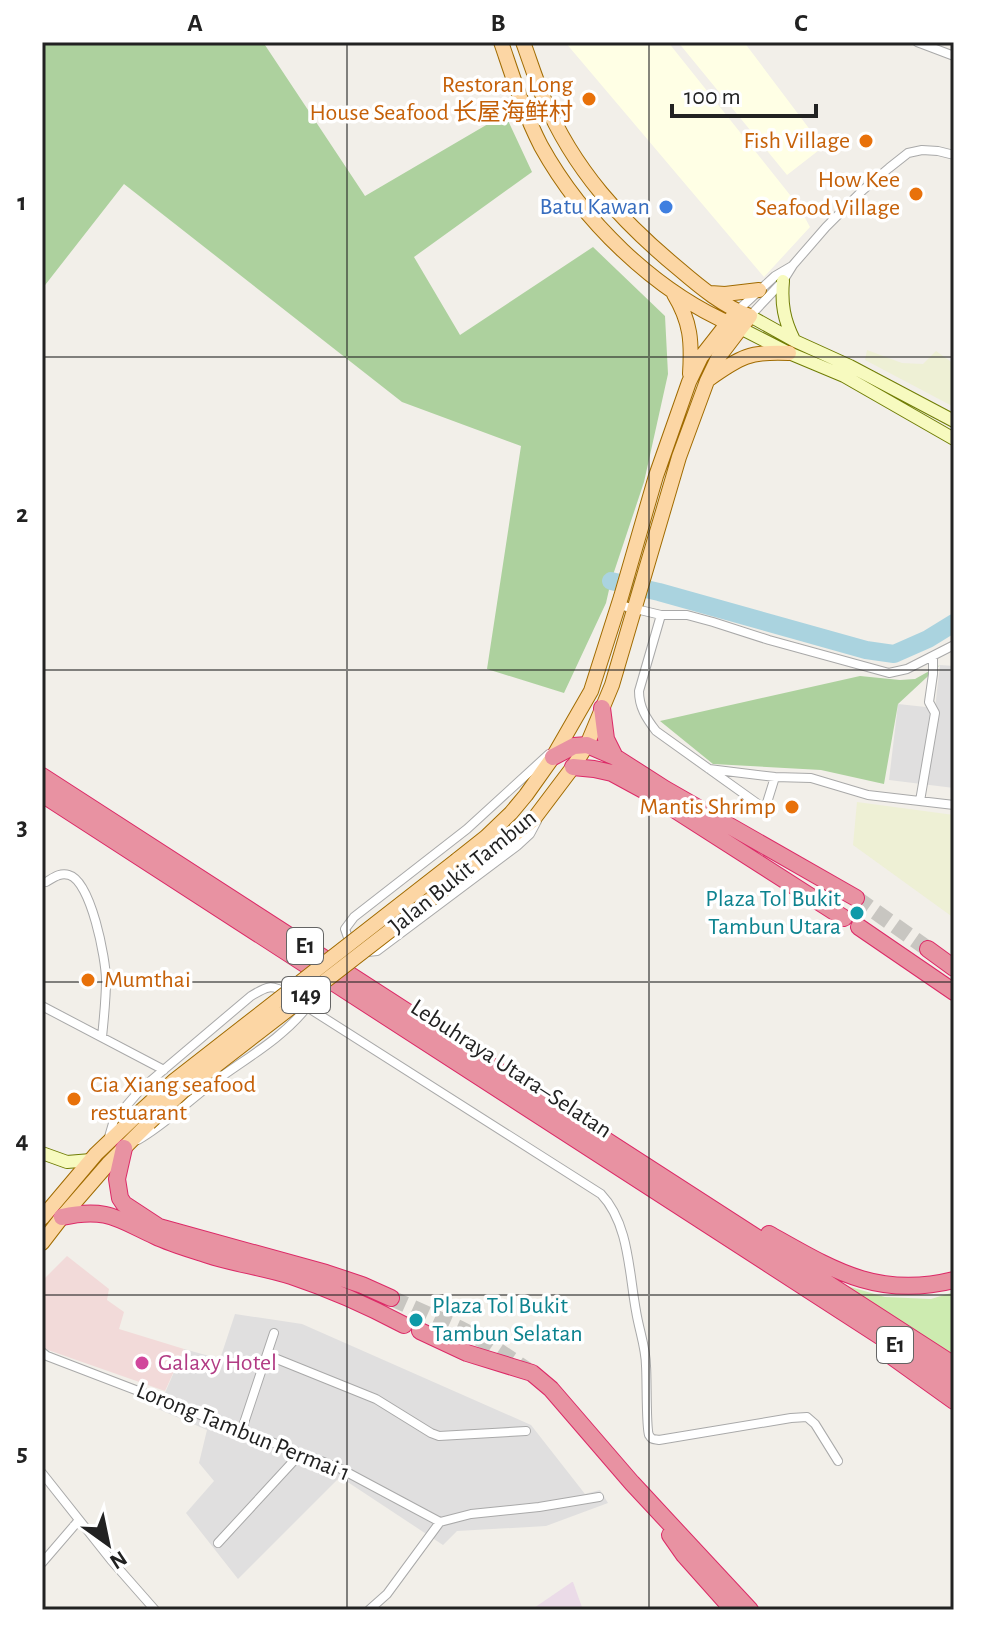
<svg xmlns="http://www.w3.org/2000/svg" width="996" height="1652" viewBox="0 0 996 1652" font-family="'Alegreya Sans','Noto Sans SC',sans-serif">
	<rect width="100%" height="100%" fill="#f2efe9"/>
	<path fill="#e0dfdf" d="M940,665l14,1v122l-65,-8 9,-76 37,4z
		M235,1314l67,10 229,101 54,69 15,-4 8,13 -62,23 -89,5 -14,14 -103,-68 -102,102 -52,-66 28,-32 -15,-18 8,-33 -49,-21 26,-60 36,10z"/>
	<path fill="#f2dad9" d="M67,1256l42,33 -2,11 17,12 -5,17 65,20 -19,42 -117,-41 -6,-4v-65z"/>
	<path fill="#ebdbe8" d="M573,1582l10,28h-52l41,-28z"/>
	<path fill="#ffffe5" d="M565,42h103l130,163 12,22 -46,50z
		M678,42h66l79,105 -36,28z"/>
	<path fill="#eef0d5" d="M867,350l35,13 21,1 13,-13 18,13v43l-89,-47z
		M857,802l97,13v103l-101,-73z"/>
	<path fill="#cdebb0" d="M847,1286l38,11 46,2 23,-7v63z"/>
	<path fill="#add19e" d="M42,42h221l102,154 140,-82 27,58 -118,85 46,78 133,-88 72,69 3,58 -24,108 -33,99 -5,22 -42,90 -77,-24 34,-223 -119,-44 -278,-218 -82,105z
		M940,665l-42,39 -14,80 -63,-14 -108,-6 -53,-43 200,-45 40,4 15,-1z"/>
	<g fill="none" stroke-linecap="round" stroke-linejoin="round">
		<path stroke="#aad3df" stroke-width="18" d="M611,581l48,11 207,58 28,4 34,-15 26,-16"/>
		<path stroke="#c8c6c1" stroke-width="16" stroke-dasharray="16 8" stroke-linecap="butt" d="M856,898l72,51
			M391,1298l70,31 23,12 43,29"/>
		<defs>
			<path id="street" d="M917,42l37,14
				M737,311l38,-35 17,-10
				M750,316l33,-35 10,-16 33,-38 37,-37 26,-22 19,-15 14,-3 16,1 16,4
				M619,605l42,10h26l26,7 56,18 120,33 18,-4 47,-24
				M661,615l-22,76c0,16 7,27 17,40l109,78 10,-32
				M709,769l66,8 36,1 57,17 86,10
				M920,801l15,-88 -6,-11 4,-28v-17
				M537,821l-7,13 -13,12 -140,105 -18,2 -9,-10 -5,-14 9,-12 113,-88 82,-75
				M46,882c7,-4 14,-10 23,-7 22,6 37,84 37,105 0,19 -2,38 -4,57
				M42,1006l122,64
				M307,1007l294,187c28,29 28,79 35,117 3,19 10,37 10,55 1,11 0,63 3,69 3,5 4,4 10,5l132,-22 16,-1 8,7 23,37
				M109,1137l5,-17 27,-31 110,-93c15,-9 20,-13 36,-2
				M138,1140c28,-16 50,-39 76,-58 31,-23 69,-44 93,-75l-2,-1
				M42,1352l5,4 292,112 101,54
				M267,1355l109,44 55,34 8,3 87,-5
				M242,1429l32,-96
				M42,1473l69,87 44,50
				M218,1543l83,-90
				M42,1563l37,-43
				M369,1610l18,-16 53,-72 31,-8 68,-7 60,-10"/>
			<path id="secondary" d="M783,281c-2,23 1,39 11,59
				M750,316l45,25 55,25 104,55
				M740,328l49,25 55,23 110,63
				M42,1153l25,9 24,-2"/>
			<path id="primary" d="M501,42c12,35 23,71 40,104 41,74 113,145 192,179
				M710,293l15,1 34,-4
				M674,294c17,28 18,48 16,80
				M709,379c31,-22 41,-28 80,-26
				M457,860l29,-23 25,-24 15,-18 27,-38 38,-66 30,-94 35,-121 33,-94 12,-25 36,-46
				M467,871l66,-51 40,-53 14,-22 25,-60 67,-228 28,-76 11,-23 32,-42c-26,-9 -50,-29 -71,-47 -57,-47 -106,-100 -135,-170 -8,-18 -14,-38 -21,-57
				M42,1218l54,-64 44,-42
				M42,1243l20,-26 46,-53 41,-41"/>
			<path id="highway" d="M602,708l4,31 9,18
				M553,757l21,-11 13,-1 28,12 50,32 191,109
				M573,767l21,2 18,4 35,19 197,126
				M42,776l912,589
				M42,794l912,590
				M859,927l95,65
				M928,949l26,19
				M124,1148l-7,31 3,19 4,6 35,23 167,46 36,12 29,13
				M62,1217c44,-10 56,2 93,19 17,8 35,13 53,19 27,9 56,12 83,21 39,13 77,30 113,49
				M769,1234c64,36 109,65 185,46
				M420,1331l47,22 65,20 19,16 81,94 118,127
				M887,1353l67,48
				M670,1535l14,20 49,55"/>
		</defs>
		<use href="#street" stroke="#a9a9a9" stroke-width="10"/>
		<use href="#secondary" stroke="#707d05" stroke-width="14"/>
		<use href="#primary" stroke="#a06b00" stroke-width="16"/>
		<use href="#highway" stroke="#dc2a67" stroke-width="18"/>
		<use href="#street" stroke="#fff" stroke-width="8"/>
		<use href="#secondary" stroke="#f7fabf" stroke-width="12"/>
		<use href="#primary" stroke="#fcd6a4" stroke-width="14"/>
		<use href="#highway" stroke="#e892a2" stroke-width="16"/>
		<defs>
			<path id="primary-bridge" d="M140,1112l35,-32 282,-220
				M149,1123l34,-32 284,-220"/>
		</defs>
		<use href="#primary-bridge" stroke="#a06b00" stroke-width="16" stroke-linecap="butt"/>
		<use href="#primary-bridge" stroke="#fcd6a4" stroke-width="14"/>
	</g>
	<path fill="none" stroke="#222" stroke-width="2" stroke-opacity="0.55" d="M347,42v1568M649,42v1568M42,357h912M42,670h912M42,982h912M42,1295h912"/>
	<g fill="#e8710a" stroke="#fff" stroke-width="3">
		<circle cx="589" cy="99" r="8"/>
		<circle cx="866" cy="141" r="8"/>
		<circle cx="916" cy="194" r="8"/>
		<circle cx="792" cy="807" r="8"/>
		<circle cx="88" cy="980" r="8"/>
		<circle cx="74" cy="1099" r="8"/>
	</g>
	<circle fill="#3f7fe0" stroke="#fff" stroke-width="3" cx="666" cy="207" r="8"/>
	<g fill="#0f9aa8" stroke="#fff" stroke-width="3">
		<circle cx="857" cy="913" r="8"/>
		<circle cx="416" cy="1320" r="8"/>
	</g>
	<circle fill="#d1479c" stroke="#fff" stroke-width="3" cx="142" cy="1363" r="8"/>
	<g text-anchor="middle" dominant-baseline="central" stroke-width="7" stroke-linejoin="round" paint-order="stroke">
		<g fill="#fff" stroke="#646464" stroke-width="2">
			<rect x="287" y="928" width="36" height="36" rx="6"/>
			<rect x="282" y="977" width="48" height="36" rx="6"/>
			<rect x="877" y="1327" width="36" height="36" rx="6"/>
		</g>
		<g font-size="22" font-weight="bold" fill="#222">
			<text x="305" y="946">E1</text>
			<text x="306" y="995">149</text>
			<text x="895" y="1345">E1</text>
		</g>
		<g font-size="24" fill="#c56008" stroke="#fff" text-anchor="end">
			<text x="573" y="85">Restoran Long<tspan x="573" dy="28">House Seafood 长屋海鲜村</tspan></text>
			<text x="850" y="141">Fish Village</text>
			<text x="900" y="180">How Kee<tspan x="900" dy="28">Seafood Village</tspan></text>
			<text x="776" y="807">Mantis Shrimp</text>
			<text x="104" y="980" text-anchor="start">Mumthai</text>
			<text x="90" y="1085" text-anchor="start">Cia Xiang seafood<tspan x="90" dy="28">restuarant</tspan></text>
		</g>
		<g font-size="24" fill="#366cbe" stroke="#fff" text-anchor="end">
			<text x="650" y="207">Batu Kawan</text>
		</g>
		<g font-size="24" fill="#222" stroke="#fff">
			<text transform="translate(463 872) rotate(-39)">Jalan Bukit Tambun</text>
			<text transform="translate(511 1069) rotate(33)">Lebuhraya Utara–Selatan</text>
			<text transform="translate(243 1432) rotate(22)">Lorong Tambun Permai 1</text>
		</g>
		<g font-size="24" fill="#0d838f" stroke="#fff" text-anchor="end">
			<text x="841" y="899">Plaza Tol Bukit<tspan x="841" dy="28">Tambun Utara</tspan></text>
			<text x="432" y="1306" text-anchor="start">Plaza Tol Bukit<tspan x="432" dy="28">Tambun Selatan</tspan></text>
		</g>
		<g font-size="24" fill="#b23c85" stroke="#fff" text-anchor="start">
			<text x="158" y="1363">Galaxy Hotel</text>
		</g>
	</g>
	<rect width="996" height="1652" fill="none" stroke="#ffffff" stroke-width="88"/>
	<g transform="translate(108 1544) rotate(147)" stroke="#ffffff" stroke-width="6" paint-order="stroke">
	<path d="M0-6L14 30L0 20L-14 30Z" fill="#222222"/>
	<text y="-12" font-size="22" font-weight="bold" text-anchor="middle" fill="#222222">N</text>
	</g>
	<path d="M672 104v12h144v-12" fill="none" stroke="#222222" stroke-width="4"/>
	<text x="684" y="104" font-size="24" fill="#222222" stroke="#ffffff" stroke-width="6" paint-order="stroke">100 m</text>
	<rect x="44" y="44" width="908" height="1564" fill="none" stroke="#222" stroke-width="3"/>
	<g font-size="26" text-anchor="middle" font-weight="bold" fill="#222">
		<text x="195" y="31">A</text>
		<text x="498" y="31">B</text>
		<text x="801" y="31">C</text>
		<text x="22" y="210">1</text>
		<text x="22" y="522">2</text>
		<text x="22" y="835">3</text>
		<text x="22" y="1148">4</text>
		<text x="22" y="1461">5</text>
	</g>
</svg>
